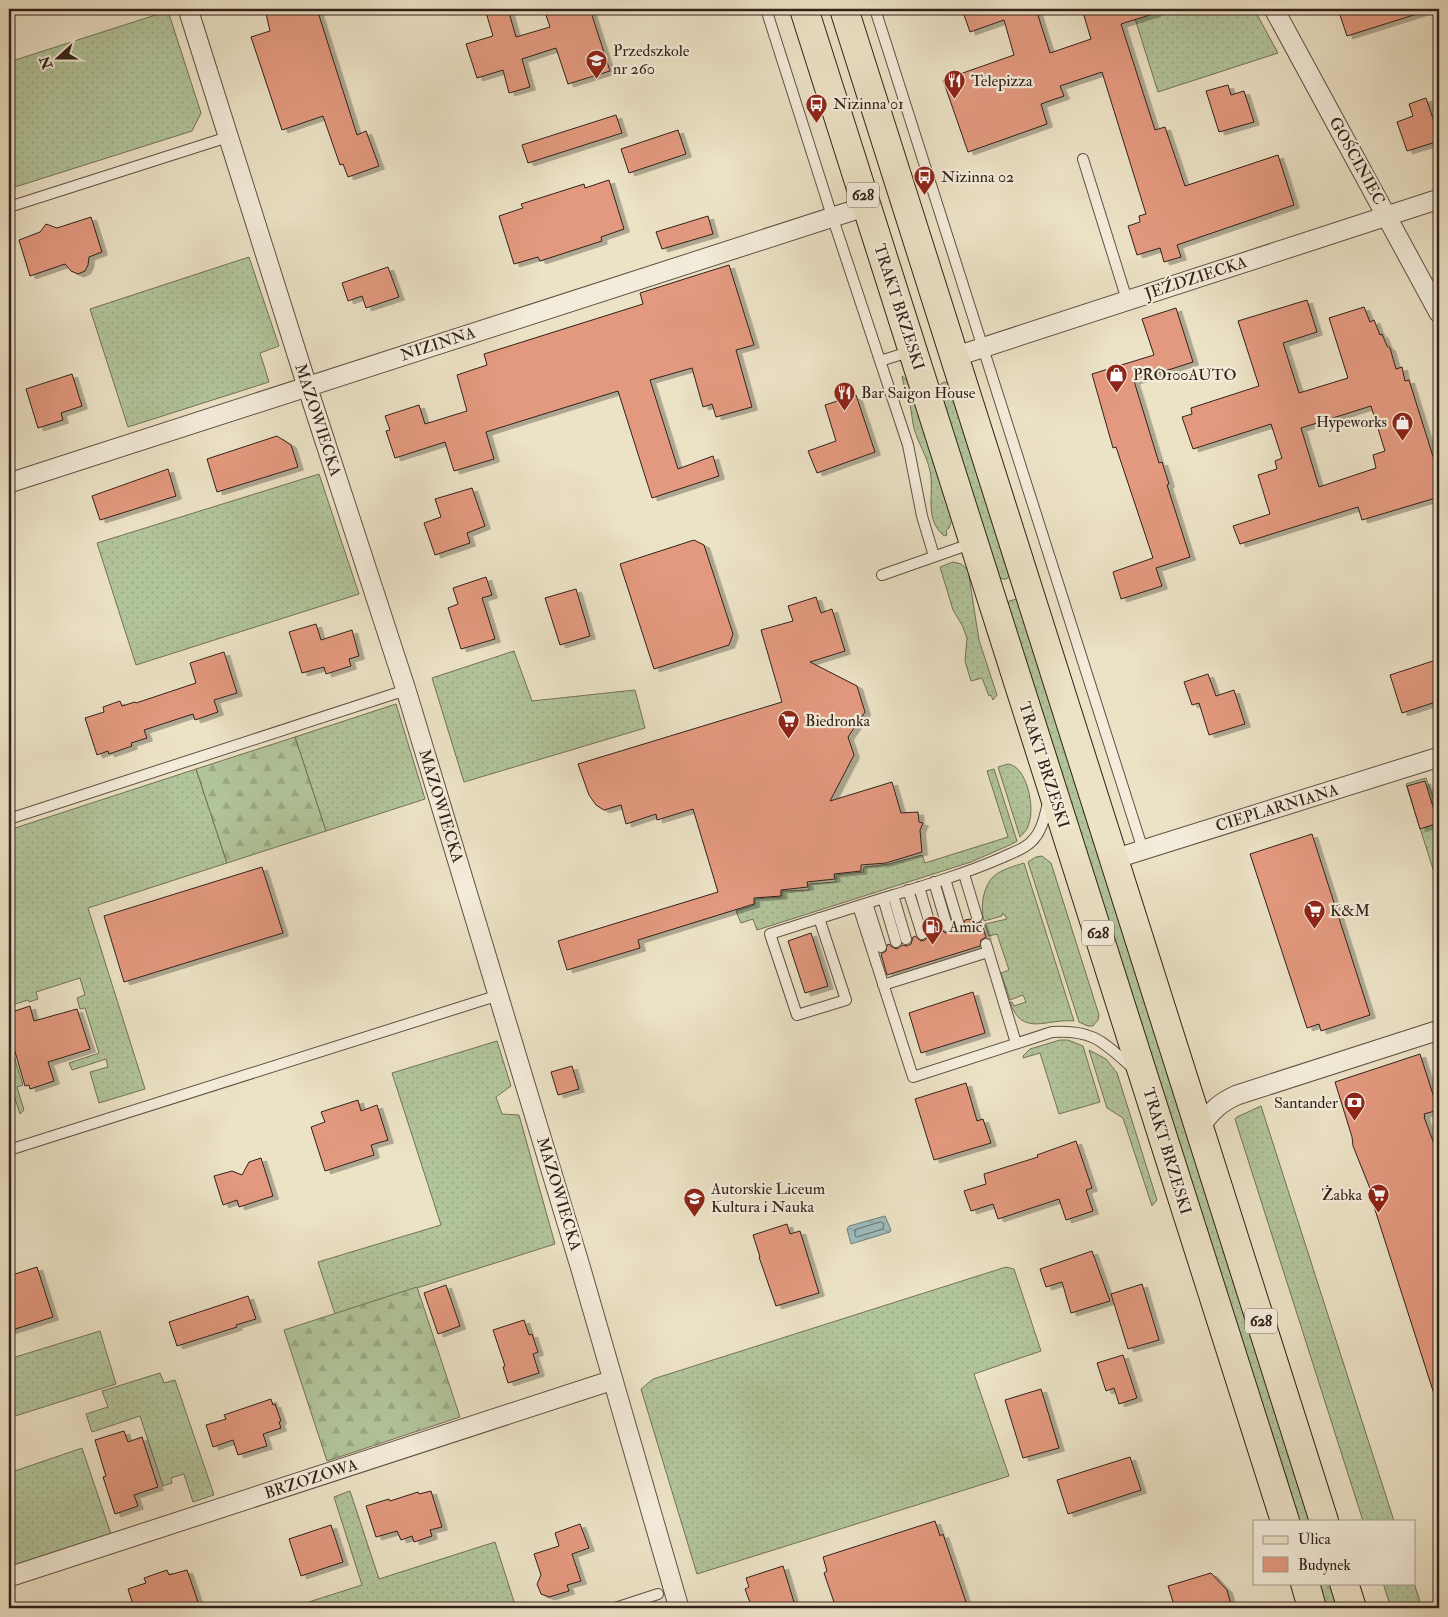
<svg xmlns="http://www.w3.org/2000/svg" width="1448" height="1617" viewBox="0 0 1448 1617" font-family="'IM FELL Double Pica',serif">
	<defs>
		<pattern id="grass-dots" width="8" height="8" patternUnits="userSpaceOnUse" patternTransform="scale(1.25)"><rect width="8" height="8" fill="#b2c49a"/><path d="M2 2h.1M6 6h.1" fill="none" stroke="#9aa884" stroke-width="1.8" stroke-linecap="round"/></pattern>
		<pattern id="forest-firs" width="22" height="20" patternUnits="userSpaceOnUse" patternTransform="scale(1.25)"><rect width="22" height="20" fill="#b2c49a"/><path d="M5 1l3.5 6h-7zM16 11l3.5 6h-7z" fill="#9aa884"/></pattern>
		<pattern id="water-ripples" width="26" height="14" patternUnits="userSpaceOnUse" patternTransform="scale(1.25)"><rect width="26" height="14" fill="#9cbcbe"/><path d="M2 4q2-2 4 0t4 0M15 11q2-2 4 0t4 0" fill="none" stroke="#87a1a3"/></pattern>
		<filter id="shadow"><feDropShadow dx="5.5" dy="3" stdDeviation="0" flood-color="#0004"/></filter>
	</defs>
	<rect width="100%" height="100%" fill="#ece2c6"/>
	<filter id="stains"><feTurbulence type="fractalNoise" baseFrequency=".004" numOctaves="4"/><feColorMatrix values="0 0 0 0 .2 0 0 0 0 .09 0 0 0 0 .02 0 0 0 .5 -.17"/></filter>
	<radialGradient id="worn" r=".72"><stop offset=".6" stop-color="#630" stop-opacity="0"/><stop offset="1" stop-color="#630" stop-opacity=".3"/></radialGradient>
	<path fill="url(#grass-dots)" stroke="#72725a" d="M1132,9h122l24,44 -120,39z
		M168,11l33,102 -9,18 -177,56 -6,-20v-105z
		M249,257l30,89 -19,7 9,29 -141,45 -38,-118z
		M902,376l8,7 42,136 -3,9 -3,3 1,4 -3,1c-21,-19 -9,-42 -14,-65 -3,-15 -12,-28 -16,-43 -2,-7 -2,-15 -4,-23 -2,-10 -7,-19 -8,-29z
		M944,382l5,1 61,193 -4,3h-4l-4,-4 -60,-189z
		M319,474l40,120 -223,71 -39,-122z
		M953,562l8,2 7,6 11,70 18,55 -4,5 -2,-5 -2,1 -7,-18 -11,3 -6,-20 2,-23 -5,-13 -9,-15 -13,-43z
		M1017,599l3,3 292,919h-14l-290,-914 1,-6z
		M514,651l18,50 103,-11 10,38 -181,54 -32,-104z
		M396,704l29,95 -99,32 -31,-94z
		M1008,764c19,2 27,44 21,59 -1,6 -5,10 -9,14l-22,-70z
		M196,769l31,94 -139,45 57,181 -46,14 -9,-31 18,-5 -2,-8 -34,11 -3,-7 30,-10 -14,-45 -5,1 -3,-11 8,-3 -5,-17 -44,14 2,7 -9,3 -1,-2 -19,6v-176z
		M994,769l23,72 -5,3 -41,18 -214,68 -4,-11 -12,4 -5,-12 19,-6v-6l27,-2v-6l27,-1v-6l27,-2v-7l27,-3 1,-5 25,-3 33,-9 3,8 83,-26 -21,-66z
		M1426,778l13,34v76l-33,-104z
		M1042,856l9,7 48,152 -1,5 -5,6h-5l-9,-4 -51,-160 8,-5z
		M1024,863l50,158c-27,-3 -52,17 -64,-19h2l2,4 12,-4 -3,-7 -13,5 -9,-27 8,-3 -12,-36 -8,2 -4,-12 22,-5 -3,-5h-2v2l-18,5c-4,-14 -1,-35 10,-45 8,-7 21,-10 30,-13z
		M9,1040l14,45 -6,2 7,23 -4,4 -11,-34z
		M1060,1040h8l15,6 17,56 -41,12 -19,-61 -17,5v-2l7,-7z
		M497,1041l14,45 -15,11 6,17 17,1 36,129 -220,70 -17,-52 123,-37 -49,-152z
		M1089,1050l17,9 11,14 40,127 -5,6 -29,-88 -16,-10z
		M1261,1106l133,415h-31l-128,-402 2,-2z
		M1006,1267l8,2 27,82 -67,23 35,102 -312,98 -56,-185 12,-10z
		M100,1331l16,53 -107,34v-59z
		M160,1373l4,10 11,-3 39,115 -21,7 -9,-28 -13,4 1,5 -9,3 -23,-70 -48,16 -6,-18 22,-7 -6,-16z
		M82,1448l29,86 -102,33v-94z
		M350,1491l29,88 116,-37 21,66h-226l72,-23 -28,-88z
		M1317,1583h15l8,25h-15z
		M1383,1583h31l8,25h-31z"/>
	<path fill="url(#forest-firs)" stroke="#72725a" d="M295,737l31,94 -99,32 -31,-94z
		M417,1287l43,130 -133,44 -43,-131z"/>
	<path fill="url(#water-ripples)" stroke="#727e7c" d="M885,1216l6,14 -1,2 -39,12 -4,-15 2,-3z"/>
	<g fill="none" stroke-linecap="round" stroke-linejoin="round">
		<path stroke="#676e6c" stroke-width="1" d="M881,1222l3,2 -1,5 -26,8 -2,-1v-6z"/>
	</g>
	<path fill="#e3997f" stroke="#322119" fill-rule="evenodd" filter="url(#shadow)" d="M265,9h52l40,126 9,-4 13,35 -31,11 -5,-13 -3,1 -17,-49 -41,14 -31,-93 19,-6z
		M485,9h23l8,28 34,-10 -6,-18h46l20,62 -42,13 -12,-36 -34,11 8,28 -21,6 -6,-23 -26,8 -11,-34 27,-8z
		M962,9h74l14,44 41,-14 -9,-30h74v4l-35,11 34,106 10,-3 20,59 93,-31 16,50 -117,40 4,12 -17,5 -4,-14 -23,7 -9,-29 12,-4 -1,-6 7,-2 -44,-142 -42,14 4,10 -23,8 6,20 -79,28 -25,-72 71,-25 -10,-35 -34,12z
		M1350,9h69l1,4 -73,23 -8,-24z
		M1228,85l3,10 13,-4 10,31 -35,10 -13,-41z
		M1426,98l13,38v5l-32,10 -10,-29 16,-6 -4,-12z
		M616,115l6,18 -94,30 -6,-18z
		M678,130l8,24 -57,19 -8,-24z
		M609,180l15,49 -23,8 1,4 -62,20 -2,-4 -24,7 -15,-48 24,-8 -2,-4 63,-20 1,4z
		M708,216l5,18 -51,15 -6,-17z
		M91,217l11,35 -13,5 -1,8 -3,6 -7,3 -7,-3 -6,-7 -35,12 -11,-36 21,-8 6,-8 11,4z
		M729,265l25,80 -18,5 16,57 -36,10 -4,-13 -9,3 -11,-39 -42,12 28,89 35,-13 6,20 -67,22 -34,-107 -132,41 8,27 -40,12 -9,-29 -50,16 -9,-27 4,-1 -5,-14 34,-11 6,19 42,-13 -10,-36 30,-10 -3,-11 159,-50 -3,-11z
		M388,267l11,30 -33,11 -4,-12 -14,5 -6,-18z
		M1307,300l10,32 -34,11 16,50 49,-15 -19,-60 35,-11 6,15 4,-2 6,15 2,-1 5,12 3,2 6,21 6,-2 3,14 4,-1 27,86 3,-2v33l-77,23 -4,-13 -118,37 -7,-18 37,-12 -12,-39 19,-6 -2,-8 7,-3 -11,-34 -78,25 -11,-32 10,-3 -1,-6 68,-22 -21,-65zM1371,406l14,45 -12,4 3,13 -57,19 -18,-59z
		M1176,308l17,54 -59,19 25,82 3,-1 7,22 -2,1 23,72 -34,11 6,18 -41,13 -8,-27 40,-14 -37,-111 -3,1 -21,-74 62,-19 -12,-36z
		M72,374l10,32 -21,7 2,7 -25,8 -12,-39z
		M856,395l19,57 -58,21 -9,-22 28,-10 -11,-36z
		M277,436l14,9 7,22 -81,25 -10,-33z
		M168,469l8,27 -76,24 -8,-24z
		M472,488l13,38 -18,7 3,10 -35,12 -11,-32 17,-6 -6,-18z
		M694,540l10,5 29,89 -4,11 -75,24 -34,-105z
		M486,577l6,18 -10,3 13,41 -34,10 -13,-41 10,-4 -5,-16z
		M576,589l14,47 -30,9 -15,-47z
		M816,597l5,16 11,-4 13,42 -35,11 47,24 8,26 -17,25 6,18 -24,46 62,-19 9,31 17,-1 1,10 4,1 -3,7 2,22 -36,11 -25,2v6l-27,3 1,5 -28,3 1,5 -27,3v6l-27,2v6l-116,36 2,8 -73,22 -9,-29 160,-49 -25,-83 -36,11 -1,-6 -30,10 -5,-19 -17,5 -8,-5 -7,-10 -11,-31 204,-62 -21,-72 32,-9 -5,-15z
		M316,624l5,16 31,-10 7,26 -10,3 2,7 -25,8 -2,-7 -22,6 -13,-41z
		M224,652l13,41 -23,7 4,12 -23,8 -2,-6 -49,16 3,8 -16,5 1,3 -23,8 -1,-3 -11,4 -12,-37 19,-6 -1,-5 17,-6 2,5 13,-4 1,1 60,-20 -6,-20z
		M1439,659v42l-37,12 -12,-38z
		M1208,674l8,22 18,-6 11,34 -36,11 -10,-32 -7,2 -8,-23z
		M1425,781l13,42 -18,6 -13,-43z
		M1312,834l58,181 -49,16 -2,-7 -12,4 -57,-174z
		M262,867l21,66 -159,49 -20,-66z
		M970,919l5,5 6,-2 5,15 -5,3 -1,6 -93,29 -6,-21 5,-3 1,-6 2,-1 3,3 5,2 5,-4 5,1 4,-2 2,-7 2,-1 6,5 4,-1 3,-3h6l5,-4 -1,-4 2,-1 5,5 4,-1 5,-5 6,2 3,-2 2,-7z
		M811,933l17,53 -23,7 -17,-52z
		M973,992l12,41 -64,20 -12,-40z
		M30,1006l4,15 43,-12 13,40 -42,13 6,19 -24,8 -1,-4 -4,1 -16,-55v-18z
		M1420,1054l18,56 -14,4 1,3h-1l15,40v239l-4,1 -66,-206h2l-18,-45 -1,-9 -17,-55z
		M572,1066l7,23 -21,6 -7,-23z
		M966,1083l11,38 6,-2 8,24 -57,17 -19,-61z
		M358,1100l3,11 16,-6 11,35 -17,5 3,10 -49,16 -14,-44 14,-5 -4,-10z
		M1076,1141l16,47 -6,2 7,21 -27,9 -7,-21 -61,20 -5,-15 -22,7 -7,-20 22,-7 -2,-10 54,-17 -1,-2z
		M261,1158l12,38 -34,11 -2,-7 -14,5 -9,-29 18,-5 10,4 7,-13z
		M787,1224l3,10 10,-3 19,62 -43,13 -17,-49h1l-7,-22z
		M1092,1251l18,50 -39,12 -9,-31 -16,5 -6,-18z
		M37,1267l16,50 -44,14v-55z
		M1142,1284l17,56 -31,9 -17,-55z
		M446,1285l14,41 -22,8 -14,-41z
		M248,1296l8,23 -20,6 1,2 -60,19 -8,-24z
		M524,1320l5,15 3,-1 6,18 -5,2 6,19 -31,10 -5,-16 2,-1 -12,-36z
		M1123,1355l14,43 -18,6 -5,-16 -8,3 -9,-28z
		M1041,1389l18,59 -36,10 -18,-58z
		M271,1399l2,6 2,-1 6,17 -2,1 2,6 -18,6 4,12 -29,9 -5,-15 -20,7 -7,-22 20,-6 -2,-4z
		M124,1431l4,11 14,-5 16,50 -24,8 4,11 -23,8 -12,-37 3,-1 -11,-36z
		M1130,1457l11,33 -73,24 -11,-34z
		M431,1491l11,36 -12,3 2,6 -18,6 -2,-6 -11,4 -4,-9 -21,6 -10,-31 23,-7 1,2 28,-9 1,2z
		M935,1521l5,15 3,-2 25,74h-132l-12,-35 3,-2 -4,-14z
		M580,1524l9,24 -17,6 9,27 -14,4 2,6 -20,6 -8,-3 -4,-10 4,-9 -7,-21 25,-8 -4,-13z
		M331,1525l12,37 -42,14 -12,-37z
		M783,1566l11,36 -20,6h-22l-7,-19 4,-2 -3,-9z
		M167,1570l2,5 18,-5 13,38h-66l-6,-19 18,-6 -2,-5z
		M1211,1573l16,17 5,18h-57l-7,-22z"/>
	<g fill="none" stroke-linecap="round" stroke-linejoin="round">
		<defs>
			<path id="lane" d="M766,9l66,207 76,229 14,71 12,40
				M875,9l268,841
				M1083,159l44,141
				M9,207l219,-70
				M880,361l32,-10
				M882,575l91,-32
				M1049,799c-4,15 -6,32 -18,43 -8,8 -20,11 -30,16 -46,20 -95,33 -143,48l55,171 139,-45c42,-3 52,11 82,37
				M9,819l397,-129
				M964,874l13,43
				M945,879l13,43
				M934,882l13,44
				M919,887l13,44
				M908,890l14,44
				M893,895l13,44
				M883,898l13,44
				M867,903l14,44
				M819,918l27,82 -49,15 -27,-81 88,-28
				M986,944l30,99
				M883,985l105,-33
				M9,1150l490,-155
				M615,1608l43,-14"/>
			<path id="street" d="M188,9l119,377 99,304 174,576 99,342
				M1274,9l165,304
				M954,357l485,-158
				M9,483l858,-277
				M1114,859l325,-102
				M1200,1126c12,-15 19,-23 37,-31l202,-65
				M9,1577l604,-197"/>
			<path id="primary" d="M804,9l481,1512
				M844,9l480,1512
				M1305,1583l7,25
				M1344,1583l8,25"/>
		</defs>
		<use href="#lane" stroke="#605144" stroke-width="12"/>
		<use href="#street" stroke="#605144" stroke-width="21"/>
		<use href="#primary" stroke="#322119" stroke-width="30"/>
		<use href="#lane" stroke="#f3ecda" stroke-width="10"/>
		<use href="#street" stroke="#f3ecda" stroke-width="19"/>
		<use href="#primary" stroke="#ece2c6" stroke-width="28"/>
	</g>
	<defs>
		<symbol id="school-pin" viewBox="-11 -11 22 30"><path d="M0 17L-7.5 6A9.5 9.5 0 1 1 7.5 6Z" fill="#8f2418" stroke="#f3ecda"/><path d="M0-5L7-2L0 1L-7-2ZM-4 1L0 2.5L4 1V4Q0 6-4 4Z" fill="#fff"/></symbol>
		<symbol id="restaurant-pin" viewBox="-11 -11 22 30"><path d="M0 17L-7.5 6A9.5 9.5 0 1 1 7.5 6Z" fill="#8f2418" stroke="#f3ecda"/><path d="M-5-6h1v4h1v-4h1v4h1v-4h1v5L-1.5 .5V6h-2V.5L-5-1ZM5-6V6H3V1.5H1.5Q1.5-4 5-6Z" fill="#fff"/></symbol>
		<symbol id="bus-pin" viewBox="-11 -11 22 30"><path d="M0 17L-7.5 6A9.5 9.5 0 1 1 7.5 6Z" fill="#8f2418" stroke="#f3ecda"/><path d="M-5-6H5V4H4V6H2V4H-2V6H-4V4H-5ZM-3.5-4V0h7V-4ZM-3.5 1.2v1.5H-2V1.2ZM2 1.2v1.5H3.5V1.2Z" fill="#fff"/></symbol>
		<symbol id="shop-pin" viewBox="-11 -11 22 30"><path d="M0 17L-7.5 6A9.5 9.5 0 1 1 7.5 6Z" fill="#8f2418" stroke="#f3ecda"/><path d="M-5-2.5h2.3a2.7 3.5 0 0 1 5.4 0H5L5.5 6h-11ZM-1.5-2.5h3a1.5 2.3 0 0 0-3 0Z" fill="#fff"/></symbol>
		<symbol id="supermarket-pin" viewBox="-11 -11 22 30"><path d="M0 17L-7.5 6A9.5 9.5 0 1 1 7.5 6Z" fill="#8f2418" stroke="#f3ecda"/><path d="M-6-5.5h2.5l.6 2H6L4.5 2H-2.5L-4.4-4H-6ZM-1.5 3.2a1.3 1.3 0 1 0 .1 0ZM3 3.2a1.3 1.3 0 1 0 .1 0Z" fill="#fff"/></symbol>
		<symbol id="fuel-pin" viewBox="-11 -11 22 30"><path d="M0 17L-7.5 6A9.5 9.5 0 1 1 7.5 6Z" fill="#8f2418" stroke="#f3ecda"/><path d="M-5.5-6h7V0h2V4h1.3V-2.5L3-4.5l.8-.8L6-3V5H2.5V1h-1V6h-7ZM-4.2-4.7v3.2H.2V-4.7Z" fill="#fff"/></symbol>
		<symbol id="bank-pin" viewBox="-11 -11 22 30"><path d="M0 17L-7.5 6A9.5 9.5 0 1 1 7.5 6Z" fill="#8f2418" stroke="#f3ecda"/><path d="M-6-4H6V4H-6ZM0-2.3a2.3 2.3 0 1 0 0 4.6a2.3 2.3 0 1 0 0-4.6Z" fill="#fff"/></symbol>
	</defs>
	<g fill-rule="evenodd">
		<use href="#school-pin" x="584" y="48" width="25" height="34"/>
		<use href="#restaurant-pin" x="942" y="68" width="25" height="34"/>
		<use href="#bus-pin" x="804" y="92" width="25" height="34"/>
		<use href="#bus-pin" x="912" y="164" width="25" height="34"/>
		<use href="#shop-pin" x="1104" y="362" width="25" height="34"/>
		<use href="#restaurant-pin" x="832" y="380" width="25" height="34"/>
		<use href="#shop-pin" x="1390" y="410" width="25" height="34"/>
		<use href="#supermarket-pin" x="776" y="708" width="25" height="34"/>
		<use href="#supermarket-pin" x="1302" y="898" width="25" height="34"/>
		<use href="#fuel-pin" x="920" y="914" width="25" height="34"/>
		<use href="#bank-pin" x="1342" y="1090" width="25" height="34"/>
		<use href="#supermarket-pin" x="1366" y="1182" width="25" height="34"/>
		<use href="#school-pin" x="682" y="1186" width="25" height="34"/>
	</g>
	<g text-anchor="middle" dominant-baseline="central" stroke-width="4.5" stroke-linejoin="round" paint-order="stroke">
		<g fill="#f3ecda" stroke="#6c5e53" stroke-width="1">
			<rect x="847" y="182.5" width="32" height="25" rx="4"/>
			<rect x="1082" y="920.5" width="32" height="25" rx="4"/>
			<rect x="1245" y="1308.5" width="32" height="25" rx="4"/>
		</g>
		<g font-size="15" font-weight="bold" fill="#322119">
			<text x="863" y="195">628</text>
			<text x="1098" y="933">628</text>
			<text x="1261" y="1321">628</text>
		</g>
		<g font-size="16" fill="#322119" stroke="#f3ecda" text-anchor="start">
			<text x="613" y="51">Przedszkole<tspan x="613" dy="18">nr 260</tspan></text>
			<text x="971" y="81">Telepizza</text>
			<text x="833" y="104">Nizinna 01</text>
			<text x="941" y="177">Nizinna 02</text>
			<text x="1133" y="375">PRO100AUTO</text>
			<text x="861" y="393">Bar Saigon House</text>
			<text x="1387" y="422" text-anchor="end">Hypeworks</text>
			<text x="805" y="721">Biedronka</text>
			<text x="1330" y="911">K&amp;M</text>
			<text x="949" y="927">Amic</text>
			<text x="1338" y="1103" text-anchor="end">Santander</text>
			<text x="711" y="1189">Autorskie Liceum<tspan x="711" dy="18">Kultura i Nauka</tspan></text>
			<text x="1362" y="1195" text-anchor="end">Żabka</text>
		</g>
		<g font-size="16" fill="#322119" stroke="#f3ecda">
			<text transform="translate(1357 161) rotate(61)">GOŚCINIEC</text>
			<text transform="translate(1196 278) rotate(-18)">JEŹDZIECKA</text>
			<text transform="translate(899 307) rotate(72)">TRAKT BRZESKI</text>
			<text transform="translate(438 344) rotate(-18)">NIZINNA</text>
			<text transform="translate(318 420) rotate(72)">MAZOWIECKA</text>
			<text transform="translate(1044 765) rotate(72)">TRAKT BRZESKI</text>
			<text transform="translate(441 806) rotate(73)">MAZOWIECKA</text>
			<text transform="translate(1277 808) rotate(-17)">CIEPLARNIANA</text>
			<text transform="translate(1167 1151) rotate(73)">TRAKT BRZESKI</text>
			<text transform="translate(559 1194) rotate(73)">MAZOWIECKA</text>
			<text transform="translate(311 1479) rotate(-18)">BRZOZOWA</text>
		</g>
	</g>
	<rect width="1448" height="1617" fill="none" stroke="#ece2c6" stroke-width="30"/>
	<rect x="10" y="10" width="1428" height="1597" fill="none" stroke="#322119" stroke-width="2.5"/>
	<rect x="15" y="15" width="1418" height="1587" fill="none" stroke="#322119"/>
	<rect x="1253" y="1520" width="162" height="65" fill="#f3ecda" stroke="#a69b8d"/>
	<rect x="1263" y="1536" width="25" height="8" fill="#ece2c6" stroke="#a69b8d"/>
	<text x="1298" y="1544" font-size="15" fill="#322119">Ulica</text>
	<rect x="1263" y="1557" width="25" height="15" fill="#e3997f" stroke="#a69b8d"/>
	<text x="1298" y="1570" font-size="15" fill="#322119">Budynek</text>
	<g transform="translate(58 58) rotate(249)" stroke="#f3ecda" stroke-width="4" paint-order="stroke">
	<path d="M0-4L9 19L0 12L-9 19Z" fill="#322119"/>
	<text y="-8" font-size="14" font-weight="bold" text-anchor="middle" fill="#322119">N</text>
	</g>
	<rect width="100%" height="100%" filter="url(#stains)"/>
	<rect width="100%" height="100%" fill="url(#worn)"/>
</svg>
